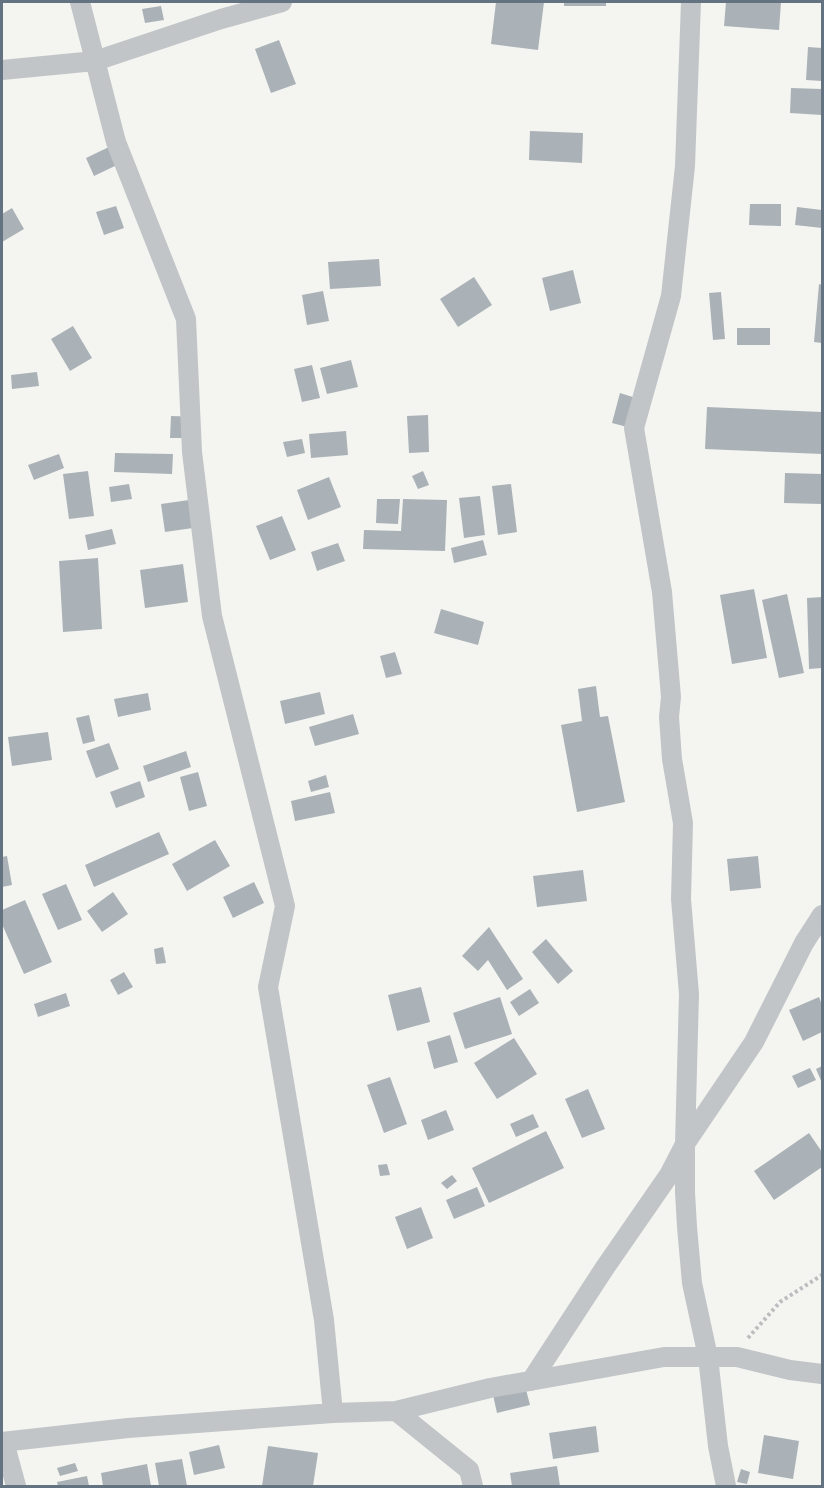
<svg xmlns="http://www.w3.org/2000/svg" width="824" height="1488" viewBox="0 0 824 1488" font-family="'Exo 2',sans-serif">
	<rect width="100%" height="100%" fill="#f4f5f0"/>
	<path fill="#aab1b7" d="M496,2h48l-6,48 -47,-6z
		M564,2h42v4h-42z
		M726,2h55l-2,28 -55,-4z
		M161,6l3,14 -19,3 -3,-14z
		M279,40l17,44 -25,9 -16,-44z
		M808,47l14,1v33l-16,-1z
		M791,88l31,1v26l-32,-2z
		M530,131l53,2 -1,30 -53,-3z
		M109,147l8,18 -23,11 -8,-18z
		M750,204h31v22l-32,-1z
		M116,206l8,22 -20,7 -8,-23z
		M797,207l25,3v18l-27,-3z
		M12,208l12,21 -22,13v-28z
		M379,259l2,27 -51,3 -2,-27z
		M573,270l8,33 -31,8 -8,-33z
		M474,277l18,28 -34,22 -18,-28z
		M819,284l3,1v58l-8,-1z
		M323,291l6,30 -22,4 -5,-30z
		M721,292l4,47 -12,1 -4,-47z
		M73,326l19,32 -22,13 -19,-32z
		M737,328h33v17h-33z
		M351,360l7,27 -31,7 -7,-26z
		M312,365l8,33 -18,4 -8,-33z
		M37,372l2,14 -27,3 -1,-14z
		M620,393l19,6 -8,29 -19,-5z
		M707,407l115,5v42l-117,-5z
		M428,415l1,37 -20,1 -2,-37z
		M171,416l29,1v21h-30z
		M346,431l2,24 -37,3 -2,-24z
		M302,439l3,14 -18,4 -4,-15z
		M115,453l58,1 -1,20 -58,-2z
		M59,454l5,14 -30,12 -6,-15z
		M88,471l6,45 -25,3 -6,-45z
		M423,471l6,14 -11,4 -6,-13z
		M785,473l37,1v30l-38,-1z
		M329,477l12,30 -33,13 -11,-30z
		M129,484l3,15 -21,3 -2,-15z
		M511,484l6,48 -19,3 -6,-49z
		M480,496l5,39 -21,3 -5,-40z
		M377,499h23l-2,25 -22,-1z
		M403,499l44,1 -2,51 -82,-2 1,-19 37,1z
		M189,500l4,28 -28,4 -4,-28z
		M282,516l14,34 -26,10 -14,-34z
		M112,529l4,15 -28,6 -3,-15z
		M483,540l4,15 -33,8 -3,-15z
		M338,543l7,18 -28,10 -6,-19z
		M98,558l4,71 -39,3 -4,-71z
		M183,564l5,38 -43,6 -5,-38z
		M754,589l13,69 -35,6 -12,-69z
		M787,594l17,79 -25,5 -17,-78z
		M822,597v71l-13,1 -2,-71z
		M441,609l43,13 -6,23 -44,-12z
		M395,652l7,22 -16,4 -6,-22z
		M596,686l4,31 8,-1 17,86 -48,10 -16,-87 21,-4 -4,-32z
		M320,692l5,22 -40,10 -5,-23z
		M148,693l3,17 -33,7 -4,-18z
		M353,714l6,20 -44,12 -6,-19z
		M89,715l6,26 -12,3 -7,-26z
		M48,732l4,28 -40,6 -4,-29z
		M109,743l10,26 -23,9 -10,-27z
		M186,751l5,16 -43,15 -5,-16z
		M198,772l9,34 -18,5 -9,-34z
		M326,775l3,12 -18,5 -3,-11z
		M140,781l5,16 -29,11 -6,-16z
		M330,792l5,21 -40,8 -4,-20z
		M159,832l10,22 -75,33 -9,-22z
		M215,840l15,26 -43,25 -15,-27z
		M7,856l5,29 -10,2v-30z
		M758,856l3,32 -31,3 -3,-32z
		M583,870l4,31 -50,6 -4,-31z
		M254,882l10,21 -31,15 -10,-21z
		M66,884l16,36 -24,10 -16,-36z
		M113,892l15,22 -26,18 -15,-21z
		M25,900l27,62 -28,12 -22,-50v-14z
		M489,927l34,52 -16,11 -19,-30 -10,11 -16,-15z
		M546,939l27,32 -15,13 -26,-32z
		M163,947l3,16 -10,1 -2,-15z
		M124,972l9,15 -15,8 -8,-15z
		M421,987l9,35 -33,9 -9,-36z
		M530,989l9,14 -20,13 -9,-14z
		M66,993l4,13 -32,11 -4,-13z
		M500,997l12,37 -47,15 -12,-36z
		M819,997l3,8v27l-19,9 -14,-31z
		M450,1035l8,27 -24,7 -7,-27z
		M514,1038l23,36 -40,25 -23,-36z
		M822,1066v17l-6,-14z
		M810,1068l6,12 -18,8 -6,-12z
		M390,1077l17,47 -23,9 -17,-48z
		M588,1089l17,40 -23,9 -17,-39z
		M446,1110l8,20 -26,10 -7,-20z
		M533,1114l6,13 -23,10 -6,-13z
		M546,1131l18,37 -75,35 -17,-35z
		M809,1133l13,19v15l-48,33 -20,-29z
		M387,1164l3,11 -10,1 -2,-11z
		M452,1175l5,6 -10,8 -6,-6z
		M477,1187l8,19 -31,13 -8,-19z
		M421,1207l12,31 -26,11 -12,-32z
		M523,1378l7,27 -33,8 -6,-27z
		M596,1426l3,26 -46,7 -4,-26z
		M764,1435l35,6 -6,38 -35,-6z
		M219,1445l6,23 -31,7 -5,-23z
		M268,1446l50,7 -5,33h-51z
		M182,1459l5,27h-28l-4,-23z
		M75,1463l3,8 -18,5 -3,-8z
		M147,1464l4,22h-48l-2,-13z
		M557,1466l3,20h-48l-2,-13z
		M741,1469l9,3 -3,12 -10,-2z
		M87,1476l2,10h-31l-1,-4z"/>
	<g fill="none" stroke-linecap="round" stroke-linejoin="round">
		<path stroke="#bbbdbf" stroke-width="4" stroke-dasharray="3 3" stroke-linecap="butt" d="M748,1338l32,-36 42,-27"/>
		<path stroke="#c1c5c8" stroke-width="20" d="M80,2l36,140 70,177 6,133 20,164 73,290 -17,81 56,333 9,93
			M691,2l-6,164 -14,130 -37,132 28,164 9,105 -2,20 3,42 11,64 -2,76 8,95 -4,150v48l2,35 5,56 16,74 10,89 8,40
			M2,70l93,-9 126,-42 61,-17
			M531,1381l73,-112 65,-94 16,-31 69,-102 50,-99 18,-28
			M396,1411l73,59 4,16
			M2,1442l126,-14 205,-15 63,-2 94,-23 174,-31h73l53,13 32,4
			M4,1442l12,44"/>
	</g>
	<rect width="824" height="1488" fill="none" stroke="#637382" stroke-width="6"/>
</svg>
